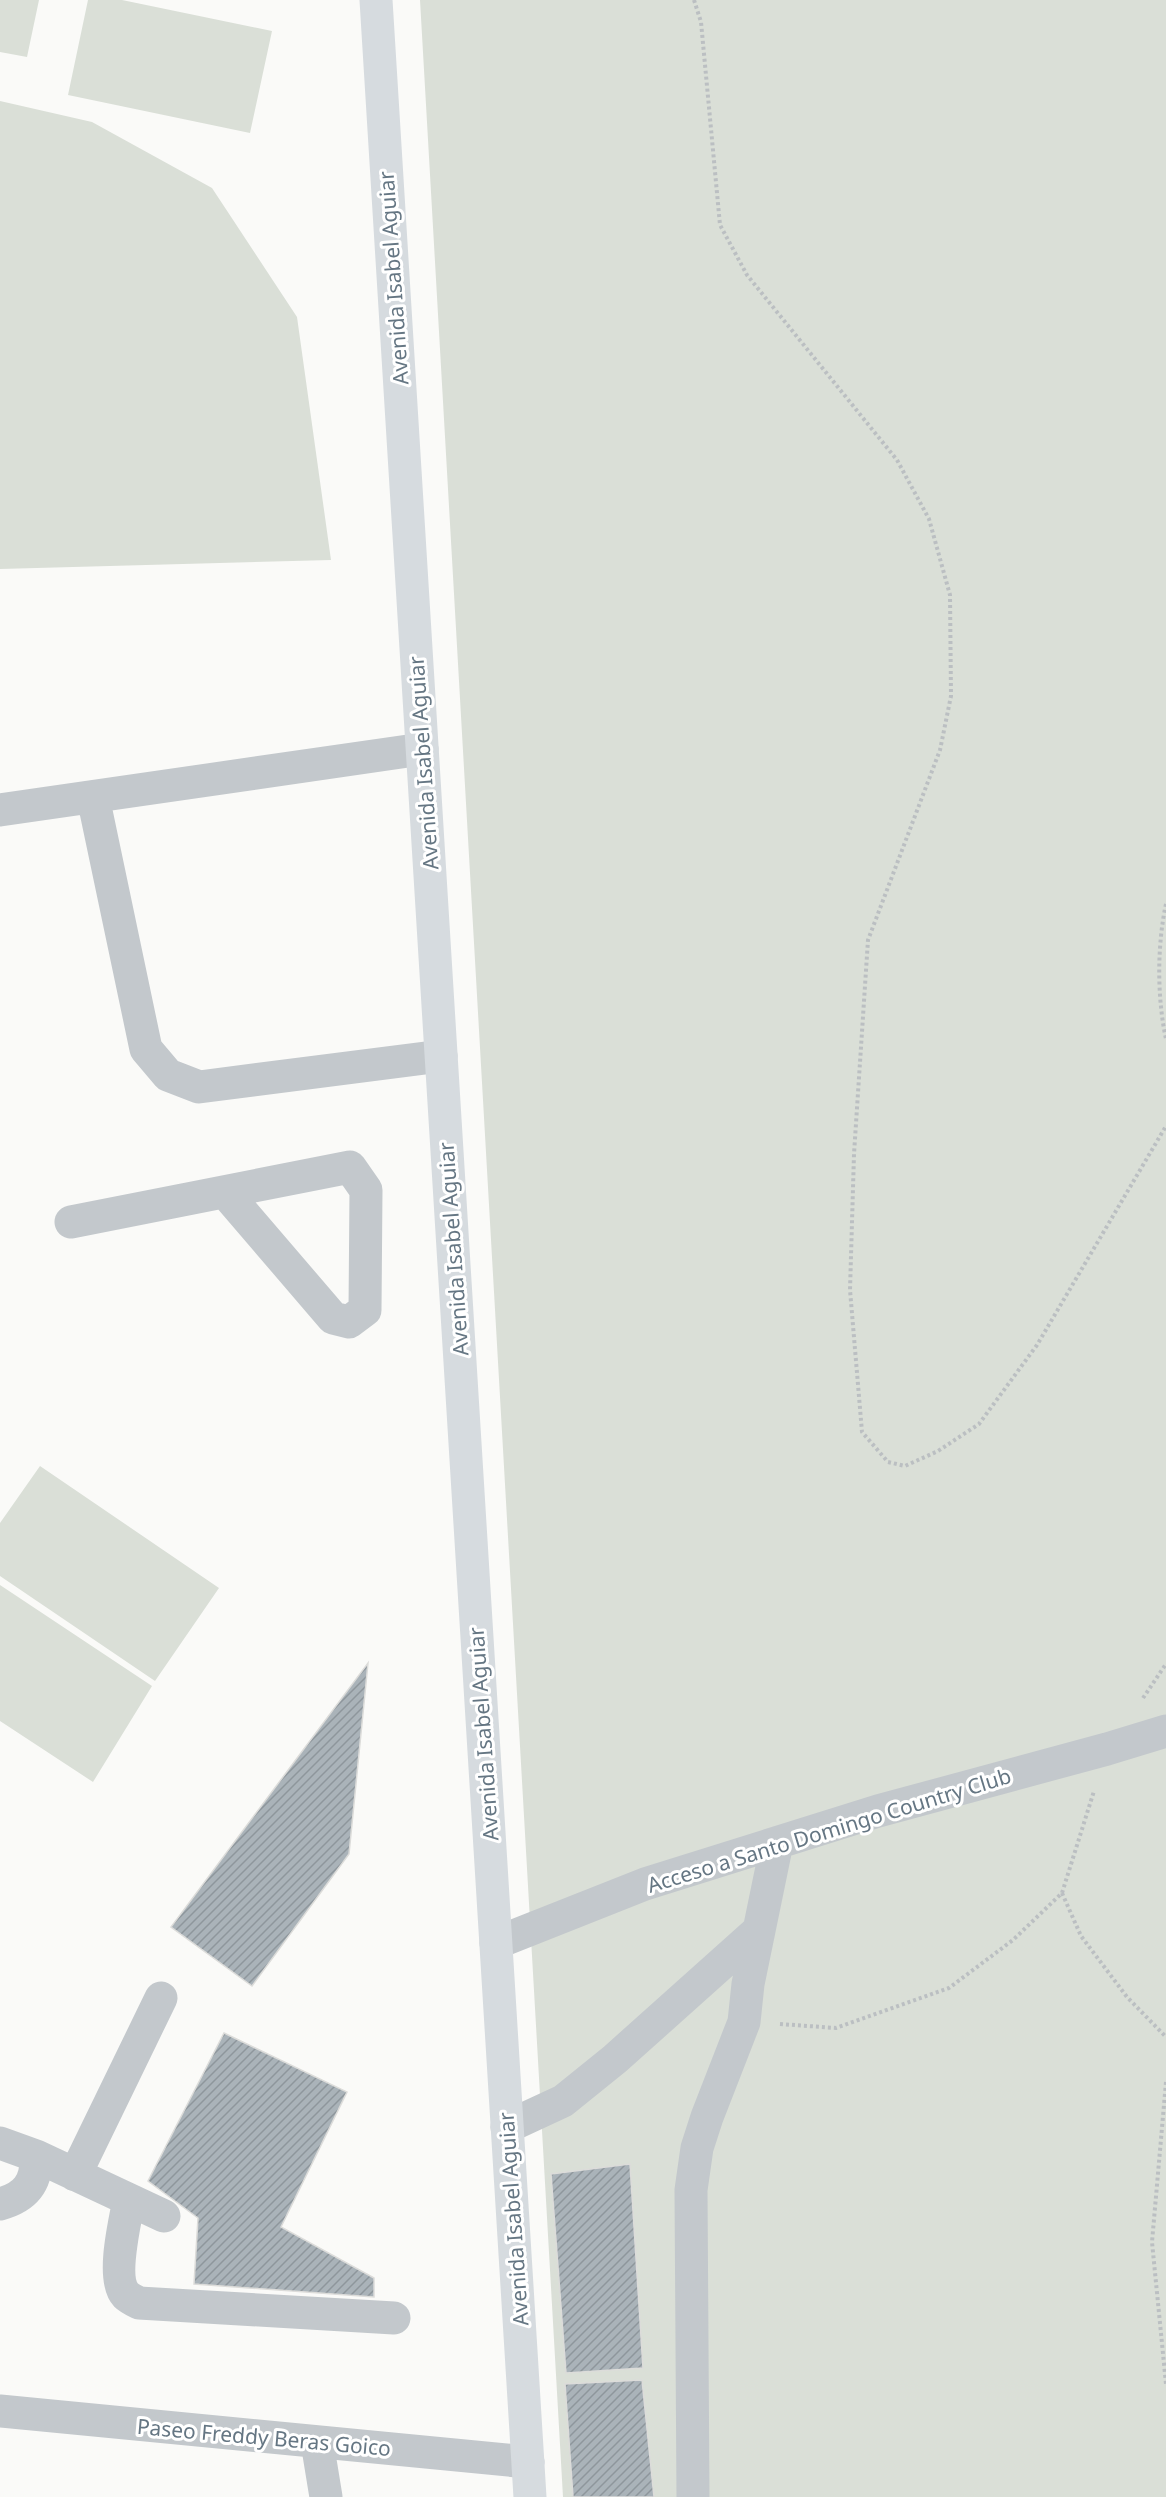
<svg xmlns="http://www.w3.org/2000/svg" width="1166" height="2497" viewBox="0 0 1166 2497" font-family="'Noto Sans',sans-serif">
	<defs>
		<pattern id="building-hatch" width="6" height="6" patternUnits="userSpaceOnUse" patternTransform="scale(1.5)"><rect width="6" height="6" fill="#aab3b9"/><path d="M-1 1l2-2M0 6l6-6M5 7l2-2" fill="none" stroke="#8e969c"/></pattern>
	</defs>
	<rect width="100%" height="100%" fill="#fafaf8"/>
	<path fill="#dadfd7" d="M0,0h39l-12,57 -27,-5z
		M88,0h34l150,31 -22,102 -182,-38z
		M420,0h746v2497h-603z
		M0,101l92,21 120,66 85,129 34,243 -331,9z
		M40,1466l179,122 -64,93 -155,-105v-53z
		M0,1585l152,101 -59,96 -93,-61z"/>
	<path fill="url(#building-hatch)" stroke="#dcdcda" stroke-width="1.5" d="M368,1663l-19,191 -97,132 -81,-59z
		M224,2033l123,59 -66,135 93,51v19l-180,-13 4,-66 -50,-37z
		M630,2164l13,204 -77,5 -15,-199z
		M642,2380l12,117h-81l-8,-113z"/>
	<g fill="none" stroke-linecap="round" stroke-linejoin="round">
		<path stroke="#bbbfc2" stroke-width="4" stroke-dasharray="3 3" stroke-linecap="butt" d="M694,0l7,22 19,203 27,50 150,185 32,59 21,76 1,101 -11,54 -72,190 -14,214 -4,136 12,142 26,30 17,4 33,-15 41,-27 58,-79 129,-219
			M1166,904c-9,41 -9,94 0,135
			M1143,1698l23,-34
			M1062,1893l19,43 46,61 39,40
			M780,2024l56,4 113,-40 64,-48 49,-47 32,-102
			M1166,2082l-14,160 14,142"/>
		<path stroke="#c3c8cc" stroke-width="33" d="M93,797l53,252 22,26 31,12 242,-31
			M0,810l422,-61
			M71,1222l279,-55 16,23 -1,120 -16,12 -16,-4 -108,-126
			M496,1943l149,-59 233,-73 229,-62 59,-18
			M507,2127l56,-26 52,-42 143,-128
			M0,2143l36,13 128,60
			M75,2175l86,-177
			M129,2200c-4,21 -18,79 -3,95 3,3 9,6 13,8l255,15
			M0,2204c26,-7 37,-21 36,-48
			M0,2411l528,51
			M317,2442l9,55
			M693,2497l-2,-307 6,-42 10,-31 37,-95 4,-38 29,-141"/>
		<path stroke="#d6dbdf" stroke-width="33" d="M376,0l154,2497"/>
	</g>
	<g text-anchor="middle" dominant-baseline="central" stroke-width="6" stroke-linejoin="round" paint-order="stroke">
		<g font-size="21" fill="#657683" stroke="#fff">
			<text transform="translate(393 278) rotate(-94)">Avenida Isabel Aguiar</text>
			<text transform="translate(423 763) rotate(-94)">Avenida Isabel Aguiar</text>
			<text transform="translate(453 1249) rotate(-94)">Avenida Isabel Aguiar</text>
			<text transform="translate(483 1734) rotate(-94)">Avenida Isabel Aguiar</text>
			<text transform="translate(829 1830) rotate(-17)">Acceso a Santo Domingo Country Club</text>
			<text transform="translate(513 2219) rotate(-94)">Avenida Isabel Aguiar</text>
			<text transform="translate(264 2437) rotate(5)">Paseo Freddy Beras Goico</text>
		</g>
	</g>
</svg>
